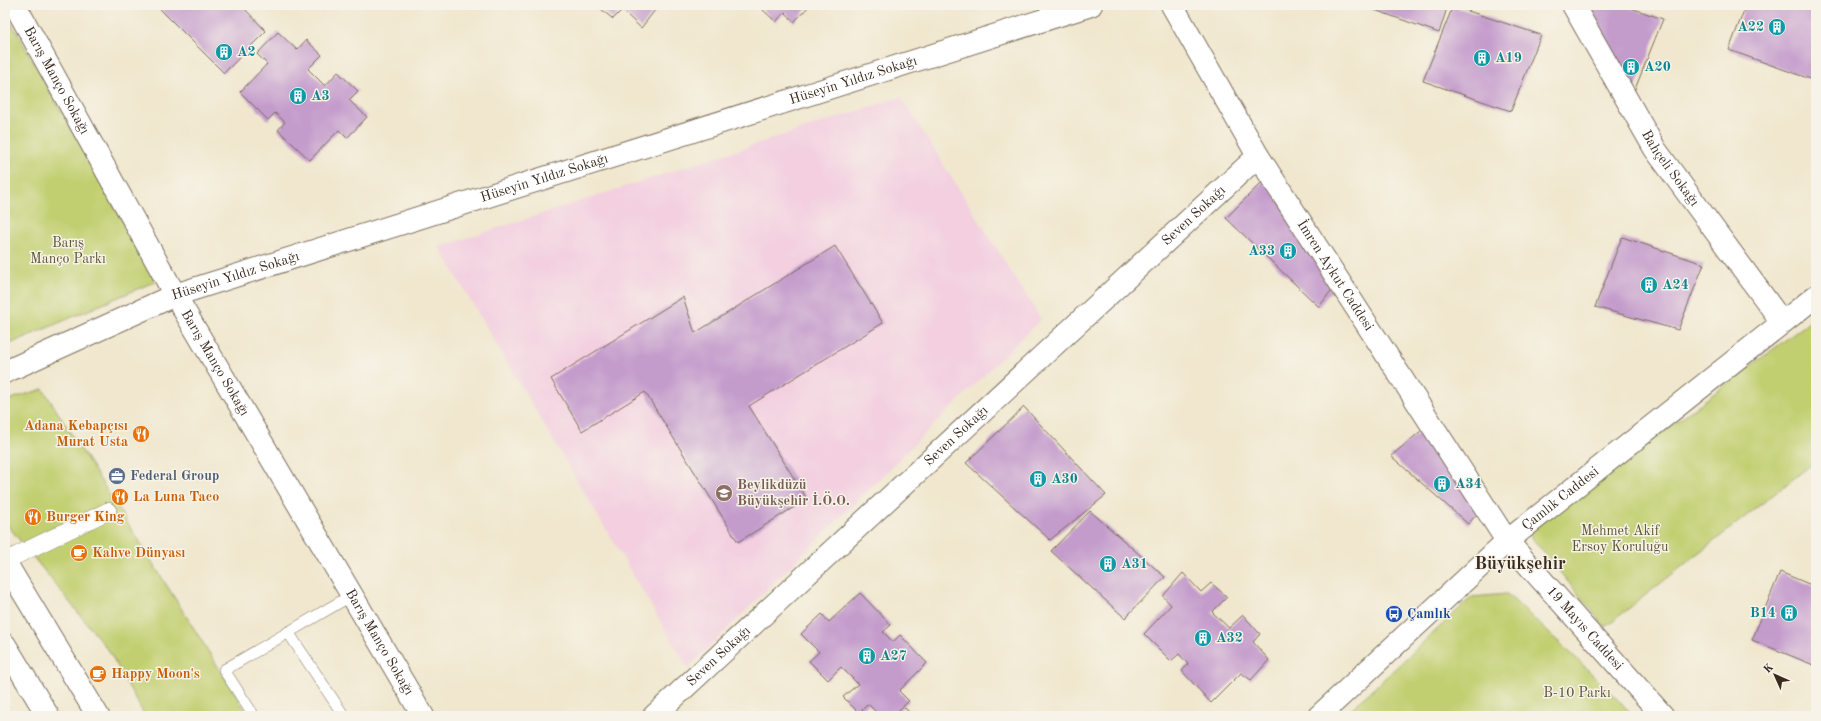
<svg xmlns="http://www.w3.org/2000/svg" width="1821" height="721" viewBox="0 0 1821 721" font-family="'Old Standard TT',serif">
	<rect width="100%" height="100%" fill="#f7f3e8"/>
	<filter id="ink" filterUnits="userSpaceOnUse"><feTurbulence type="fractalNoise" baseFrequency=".025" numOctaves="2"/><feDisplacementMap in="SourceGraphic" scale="8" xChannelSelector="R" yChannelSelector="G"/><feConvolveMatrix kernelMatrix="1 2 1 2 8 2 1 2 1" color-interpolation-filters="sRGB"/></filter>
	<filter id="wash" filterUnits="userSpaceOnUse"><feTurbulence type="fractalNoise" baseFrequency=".012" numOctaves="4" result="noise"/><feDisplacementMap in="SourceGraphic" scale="16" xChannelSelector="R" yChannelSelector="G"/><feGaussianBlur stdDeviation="0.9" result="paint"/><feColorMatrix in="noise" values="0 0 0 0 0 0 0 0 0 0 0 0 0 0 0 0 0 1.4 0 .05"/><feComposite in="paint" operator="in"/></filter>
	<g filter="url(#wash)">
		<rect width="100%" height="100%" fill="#f0e7ce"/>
		<path fill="#f3cfe0" d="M901,97l140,222 -353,349 -249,-421z"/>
		<path fill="#c1cf70" stroke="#7e7c47" d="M5,11l151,270 -151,65z
			M1816,317v144l-211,166 -77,-94z
			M43,389l206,327h-104l-36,-65 -104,-129v-121z
			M1507,594l72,67 55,55h-290l128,-119z"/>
		<g id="blocks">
			<path fill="#c49ccc" d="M159,5h82l25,26 -42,42 -67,-67z
				M596,5h63l-18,23 -19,-18 -9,9z
				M765,5h45l-16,17 -9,-10 -9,10 -14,-13z
				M1361,5h87l-9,28z
				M1584,5h38l41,14 -30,75z
				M1746,5h70v76l-87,-31z
				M1453,6l88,29 -30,76 -88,-30z
				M278,32l19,18 9,-10 16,15 -14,14 17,17 13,-14 20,19 -9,9 18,17 -20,21 -8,-8 -29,30 -32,-30 7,-8 -10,-9 -7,7 -28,-28 27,-28 -10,-10z
				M1267,177l69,107 -17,23 -93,-89z
				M1622,237l82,27 -26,66 -83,-23z
				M835,246l48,77 -134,83 58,93 -69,43 -93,-150 -63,39 -31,-52 132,-82 12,36z
				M1024,407l82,88 -56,45 -84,-77z
				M1427,426l51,87 -10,11 -77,-68z
				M1090,511l75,66 -40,41 -74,-67z
				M1780,572l36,15v79l-64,-26z
				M1183,573l18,19 10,-9 16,14 -15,15 17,16 14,-13 17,19 -7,8 16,18 -18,20 -10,-7 -30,30 -29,-32 6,-7 -9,-10 -8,7 -27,-27 27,-29 -8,-9z
				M860,593l31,32 -8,7 10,10 7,-7 27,28 -28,28 10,10 -17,15h-12l-12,-12 -9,9 -16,-16 15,-13 -17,-17 -13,13 -19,-19 10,-9 -18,-18 21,-20 7,8z
				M905,708l8,8h-17z"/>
		</g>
	</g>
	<g filter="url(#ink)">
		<use href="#blocks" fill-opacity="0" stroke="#7a6c5c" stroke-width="1"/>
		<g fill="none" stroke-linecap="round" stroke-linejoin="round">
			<defs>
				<path id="service" d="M288,632l56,84
					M254,716l-30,-46 128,-75"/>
				<path id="pedestrian" d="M5,561l103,-50"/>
				<g id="minor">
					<path id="s1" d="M15,5l160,290 248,421"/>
					<path id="s2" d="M1172,5l86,151 249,385"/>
					<path id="s3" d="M1573,5l82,144 127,173"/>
					<path id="s4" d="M5,372l170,-77 916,-290"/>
					<path id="s5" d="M654,716l604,-560"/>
				</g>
				<g id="tertiary">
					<path id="s6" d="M1507,541l156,175"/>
					<path id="s7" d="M1319,716l188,-175 309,-245"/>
				</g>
				<path id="secondary" d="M5,562l93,154
					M5,645l43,71"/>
			</defs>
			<use href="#service" stroke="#7a6c5c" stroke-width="12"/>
			<use href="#pedestrian" stroke="#7a6c5c" stroke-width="18"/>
			<use href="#minor" stroke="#7a6c5c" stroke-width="24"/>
			<use href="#tertiary" stroke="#7a6c5c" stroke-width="24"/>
			<use href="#secondary" stroke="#7a6c5c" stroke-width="24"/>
			<use href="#service" stroke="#fff" stroke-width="11"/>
			<use href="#pedestrian" stroke="#fff" stroke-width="17"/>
			<use href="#minor" stroke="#fff" stroke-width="22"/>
			<use href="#tertiary" stroke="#fff" stroke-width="22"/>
			<use href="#secondary" stroke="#fff" stroke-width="22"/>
		</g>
	</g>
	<defs>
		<symbol id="building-disc" viewBox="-11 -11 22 22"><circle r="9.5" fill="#0f9aa8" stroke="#f7f3e8"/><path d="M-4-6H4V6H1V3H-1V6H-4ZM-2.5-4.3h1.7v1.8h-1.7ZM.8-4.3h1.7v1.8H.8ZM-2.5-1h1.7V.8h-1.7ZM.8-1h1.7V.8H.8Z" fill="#fff"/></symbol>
		<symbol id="restaurant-disc" viewBox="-11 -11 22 22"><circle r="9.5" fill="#e8710a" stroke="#f7f3e8"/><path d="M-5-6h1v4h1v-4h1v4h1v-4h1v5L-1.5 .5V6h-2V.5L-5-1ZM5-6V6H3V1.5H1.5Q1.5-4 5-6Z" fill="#fff"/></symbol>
		<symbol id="office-disc" viewBox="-11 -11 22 22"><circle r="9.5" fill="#5c6f8a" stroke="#f7f3e8"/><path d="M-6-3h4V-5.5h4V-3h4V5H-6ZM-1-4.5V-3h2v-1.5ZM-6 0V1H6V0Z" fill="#fff"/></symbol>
		<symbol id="school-disc" viewBox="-11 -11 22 22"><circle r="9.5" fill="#8d6e63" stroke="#f7f3e8"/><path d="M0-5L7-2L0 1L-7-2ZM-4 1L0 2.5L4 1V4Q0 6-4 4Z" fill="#fff"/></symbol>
		<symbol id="cafe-disc" viewBox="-11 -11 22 22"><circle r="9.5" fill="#e8710a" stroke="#f7f3e8"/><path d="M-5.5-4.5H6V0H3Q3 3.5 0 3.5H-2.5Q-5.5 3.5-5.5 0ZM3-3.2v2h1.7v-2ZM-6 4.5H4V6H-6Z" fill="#fff"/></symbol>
		<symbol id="bus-disc" viewBox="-11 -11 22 22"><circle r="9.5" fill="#1a4fb4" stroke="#f7f3e8"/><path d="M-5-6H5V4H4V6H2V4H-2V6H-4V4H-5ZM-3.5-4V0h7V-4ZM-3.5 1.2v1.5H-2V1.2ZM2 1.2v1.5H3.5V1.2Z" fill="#fff"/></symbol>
	</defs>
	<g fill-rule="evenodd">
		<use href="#building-disc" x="1767" y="17" width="20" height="20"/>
		<use href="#building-disc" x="214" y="42" width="20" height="20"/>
		<use href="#building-disc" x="1472" y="48" width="20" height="20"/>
		<use href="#building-disc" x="1621" y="57" width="20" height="20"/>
		<use href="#building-disc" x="288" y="86" width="20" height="20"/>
		<use href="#building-disc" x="1278" y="241" width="20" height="20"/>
		<use href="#building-disc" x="1639" y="275" width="20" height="20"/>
		<use href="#restaurant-disc" x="131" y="424" width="20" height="20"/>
		<use href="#office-disc" x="107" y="466" width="20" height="20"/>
		<use href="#building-disc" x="1028" y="469" width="20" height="20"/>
		<use href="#building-disc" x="1432" y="474" width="20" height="20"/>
		<use href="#school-disc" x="714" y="483" width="20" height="20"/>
		<use href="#restaurant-disc" x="110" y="487" width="20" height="20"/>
		<use href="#restaurant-disc" x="23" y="507" width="20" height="20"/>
		<use href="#cafe-disc" x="69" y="543" width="20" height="20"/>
		<use href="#building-disc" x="1098" y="554" width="20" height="20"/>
		<use href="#building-disc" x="1779" y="603" width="20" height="20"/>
		<use href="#bus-disc" x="1384" y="604" width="20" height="20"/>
		<use href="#building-disc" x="1193" y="628" width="20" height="20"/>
		<use href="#building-disc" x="857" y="646" width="20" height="20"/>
		<use href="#cafe-disc" x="88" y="664" width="20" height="20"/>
	</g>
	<g text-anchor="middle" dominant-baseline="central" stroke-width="3" stroke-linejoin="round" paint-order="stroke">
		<g font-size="14" font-weight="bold" fill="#0d838f" stroke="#f7f3e8" text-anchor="start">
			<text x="1764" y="27" text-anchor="end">A22</text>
			<text x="237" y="52">A2</text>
			<text x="1495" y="58">A19</text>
			<text x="1644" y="67">A20</text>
			<text x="311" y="96">A3</text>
			<text x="1275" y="251" text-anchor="end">A33</text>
			<text x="1662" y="285">A24</text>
			<text x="1051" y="479">A30</text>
			<text x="1455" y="484">A34</text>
			<text x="1121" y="564">A31</text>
			<text x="1776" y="613" text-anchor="end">B14</text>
			<text x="1216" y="638">A32</text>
			<text x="880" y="656">A27</text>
		</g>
		<g font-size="14" fill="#3b2a1e" stroke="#f7f3e8">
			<text stroke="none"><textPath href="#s1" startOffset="86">Barış Manço Sokağı</textPath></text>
			<text stroke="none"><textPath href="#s4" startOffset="898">Hüseyin Yıldız Sokağı</textPath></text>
			<text stroke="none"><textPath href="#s3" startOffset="190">Bahçeli Sokağı</textPath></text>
			<text stroke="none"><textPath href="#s4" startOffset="574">Hüseyin Yıldız Sokağı</textPath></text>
			<text stroke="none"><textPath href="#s5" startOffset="736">Seven Sokağı</textPath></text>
			<text stroke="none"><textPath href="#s2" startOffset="316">İmren Aykut Caddesi</textPath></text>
			<text stroke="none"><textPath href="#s4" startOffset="250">Hüseyin Yıldız Sokağı</textPath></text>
			<text stroke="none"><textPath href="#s1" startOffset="410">Barış Manço Sokağı</textPath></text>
			<text stroke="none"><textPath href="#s5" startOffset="412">Seven Sokağı</textPath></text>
			<text stroke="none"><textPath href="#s7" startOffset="325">Çamlık Caddesi</textPath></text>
			<text stroke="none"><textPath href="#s6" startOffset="117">19 Mayıs Caddesi</textPath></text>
			<text stroke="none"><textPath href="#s1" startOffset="734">Barış Manço Sokağı</textPath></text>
			<text stroke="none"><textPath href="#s5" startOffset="88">Seven Sokağı</textPath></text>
		</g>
		<g font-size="14" fill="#5c5332" stroke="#f7f3e8">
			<text x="68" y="243">Barış<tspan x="68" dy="16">Manço Parkı</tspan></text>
			<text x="1620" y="531">Mehmet Akif<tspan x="1620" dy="16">Ersoy Koruluğu</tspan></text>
			<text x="1577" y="693">B-10 Parkı</text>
		</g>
		<g font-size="14" font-weight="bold" fill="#c56008" stroke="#f7f3e8" text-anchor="start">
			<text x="128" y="426" text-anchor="end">Adana Kebapçısı<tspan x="128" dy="16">Murat Usta</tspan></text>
			<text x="133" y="497">La Luna Taco</text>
			<text x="46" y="517">Burger King</text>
			<text x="92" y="553">Kahve Dünyası</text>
			<text x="111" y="674">Happy Moon's</text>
		</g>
		<g font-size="14" font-weight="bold" fill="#4e5e75" stroke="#f7f3e8" text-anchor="start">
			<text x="130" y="476">Federal Group</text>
		</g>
		<g font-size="14" font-weight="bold" fill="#785e54" stroke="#f7f3e8" text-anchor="start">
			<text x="737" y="485">Beylikdüzü<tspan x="737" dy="16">Büyükşehir İ.Ö.O.</tspan></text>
		</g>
		<g font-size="14" font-weight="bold" fill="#164399" stroke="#f7f3e8" text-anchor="start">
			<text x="1407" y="614">Çamlık</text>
		</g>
		<g font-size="18" font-weight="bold" fill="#3b2a1e" stroke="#f7f3e8">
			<text x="1520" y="564">Büyükşehir</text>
		</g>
	</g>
	<rect width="1821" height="721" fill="none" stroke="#f7f3e8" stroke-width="20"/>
	<g transform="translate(1775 675) rotate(315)" stroke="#f7f3e8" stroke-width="3" paint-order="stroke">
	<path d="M0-3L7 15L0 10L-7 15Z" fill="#3b2a1e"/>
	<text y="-6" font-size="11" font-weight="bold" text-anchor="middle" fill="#3b2a1e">K</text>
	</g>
</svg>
